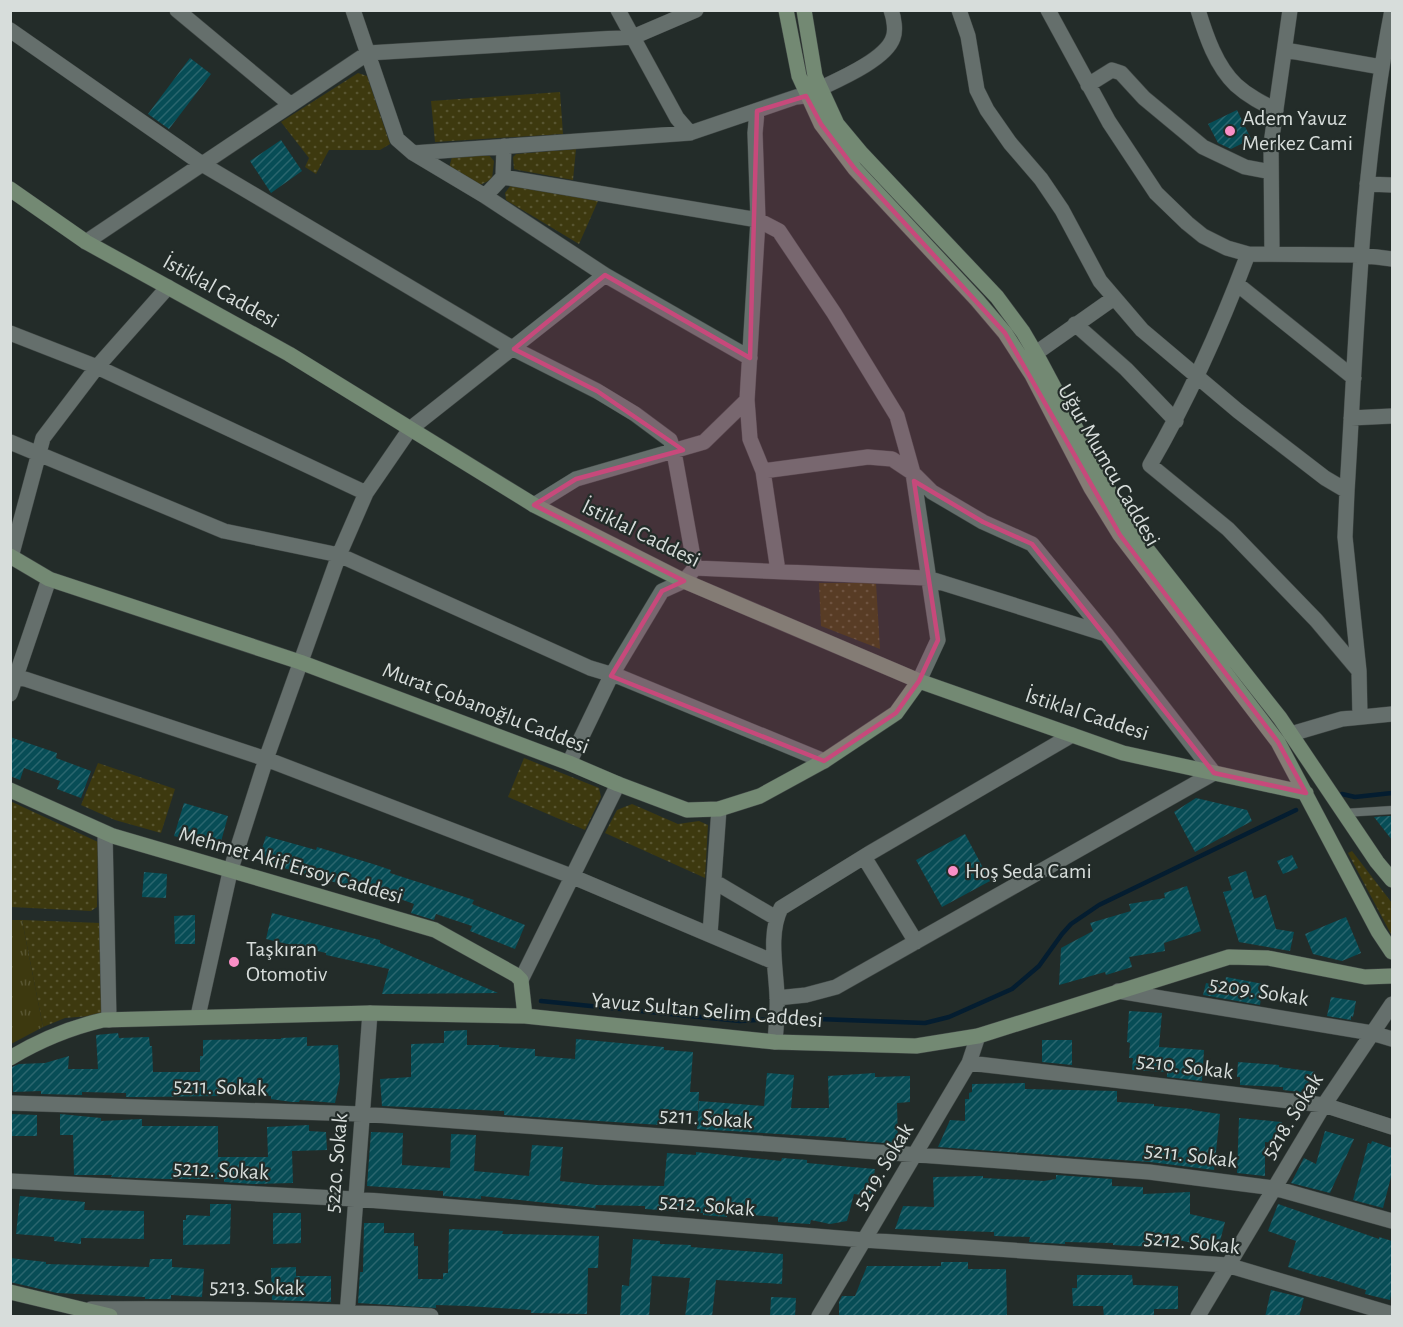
<svg xmlns="http://www.w3.org/2000/svg" width="1403" height="1327" viewBox="0 0 1403 1327" font-family="'Alegreya Sans',sans-serif">
	<defs>
		<pattern id="grass-dots" width="8" height="8" patternUnits="userSpaceOnUse" patternTransform="scale(1.5)"><rect width="8" height="8" fill="#3d390f"/><path d="M2 2h.1M6 6h.1" fill="none" stroke="#585531" stroke-width="1.8" stroke-linecap="round"/></pattern>
		<pattern id="park-tufts" width="24" height="20" patternUnits="userSpaceOnUse" patternTransform="scale(1.5)"><rect width="24" height="20" fill="#3d390f"/><path d="M3 7l-1-3M5 7V3M7 7l1-3M15 17l-1-3M17 17v-4M19 17l1-3" fill="none" stroke="#585531"/></pattern>
		<pattern id="building-hatch" width="6" height="6" patternUnits="userSpaceOnUse" patternTransform="scale(1.5)"><rect width="6" height="6" fill="#074d56"/><path d="M-1 1l2-2M0 6l6-6M5 7l2-2" fill="none" stroke="#2a666e"/></pattern>
	</defs>
	<rect width="100%" height="100%" fill="#232c29"/>
	<path fill="url(#grass-dots)" d="M358,73l9,3 23,68 -10,6h-51l-13,24 -11,-7 4,-9 -28,-36z
		M560,92l3,42 -128,8 -4,-41z
		M576,149l-3,31 -55,-10 -4,-1 -1,-12 3,-3z
		M488,154l6,7 -2,18 -12,6 -31,-17 3,-11z
		M511,185l87,16 -19,43 -73,-44 -1,-7z
		M819,583h57l4,66 -59,-23z
		M524,758l75,30 2,9 -16,33 -77,-33z
		M98,763l77,26 -14,44 -46,-13 -34,-15z
		M10,801l88,41 -1,65 -6,4 -80,-4z
		M632,804l46,20 21,-3 9,4 -3,53 -100,-45 12,-23z
		M1352,851l40,52v33l-44,-83z
		M22,920l79,3 2,92 -38,3 -22,9z"/>
	<path fill="url(#park-tufts)" d="M10,920h12l21,107 -32,17z"/>
	<g fill="none" stroke-linecap="round" stroke-linejoin="round">
		<path stroke="#041d30" stroke-width="4.5" d="M1342,794l13,3 37,-4
			M541,1001l199,20 51,-3 134,5 24,-6 63,-28 27,-23 23,-32 9,-10 28,-19 197,-95"/>
	</g>
	<path fill="url(#building-hatch)" d="M190,58l21,16 -42,55 -21,-15z
		M1237,110l14,29 -20,10 -13,-6 -10,-19z
		M281,140l21,31 -31,22 -21,-32z
		M10,737l47,16 -1,5 35,13 -10,27 -24,-9 3,-8 -36,-13 -4,12 -10,-4z
		M1196,798l51,12 5,11 -57,31 -21,-40z
		M184,803l44,13 -9,33 -45,-13z
		M1388,816h4v24l-18,-23z
		M965,834l25,47 -48,26 -26,-47z
		M266,836l50,14 1,-3 56,17 18,6 -1,3 84,27 -2,4 53,21 -10,24 -45,-18 2,-5 -36,-12 -2,6 -23,-7 3,-9 -60,-22 -2,5 -94,-26z
		M1292,855l6,13 -15,6 -6,-13z
		M1246,871l8,28 12,-4 10,34 18,3 -4,19 -51,-9 -16,-50 9,-2 -4,-13z
		M144,872l23,2 -1,24 -24,-1z
		M1187,886l14,45 -37,12 1,8 -36,6 3,10 -26,8 -1,-3 -46,13 2,-37 32,-17 -3,-8 41,-12 -2,-7 36,-6 -1,-5z
		M272,913l108,27v3l118,50 -116,1 7,-25 -63,-14v-2l-60,-14z
		M195,915v29h-20l-1,-28z
		M1346,917l15,36 -19,8 -29,-7 -8,-20z
		M1226,977l37,7 -3,21 -57,-10 3,-12 9,2 1,-4 9,2z
		M1331,997l25,4 -3,16 -2,-1v4l-24,-4z
		M1129,1011l33,2 -3,34 45,3 -2,31 -35,-4v-5l-35,-2 1,-12h-4l1,-15 -3,-1z
		M467,1030v15h32v2l36,2v7l40,3 1,-20 88,8v3l29,2 -3,40h9l-1,19 -36,-1 -1,15 -157,-10v-4l-122,-5 -2,-27 31,-2v-33l33,-1v-12z
		M118,1033l1,5 30,-1 1,9h2l1,26h47v-16h3v-16l78,-1v-1l26,-1v9l31,-1 2,33 -5,25 -35,-3 -1,2h-7l-21,-3v-3l-50,-2v2l-77,1h-18v-4l-44,-1v3l-41,-1v-3l-28,1 -1,-25 7,-3 26,-1 24,-7 -1,13h30l-2,-34z
		M1042,1040h30v25l-30,-3z
		M1238,1062l41,3v2l37,5 -2,12h-4l-1,9 -26,-3v-3l-43,-2v-8h-3z
		M767,1073l27,2 -3,33h38l-1,-32 47,-3v4l35,-1v26l-13,1 1,41 -52,-4v-2l-149,-9 2,-28 65,5z
		M1025,1083v6l92,2v11l37,2v2l38,3v1l28,4 -6,56 -64,-8 -212,-15 12,-27 15,1v-22h4v-6l3,-1v-8z
		M10,1114l27,1v21h-27z
		M60,1114l41,4v3l41,-2v7h76v31h50l-1,-30 42,-2v6l17,1 1,18 -35,1 1,32 -40,1 -29,-2v-3h-57l-56,-2 1,-2h-38l-1,-40h-13z
		M1239,1118l43,4 -1,14h-5l-1,7 -10,-1v34l-28,-3z
		M1325,1131l29,8 -24,54 -39,-10 13,-25 12,6z
		M371,1132l32,1 -1,32 48,3 1,-34 25,1 -2,36 55,5 3,-31 31,2 -3,34 37,4 67,1 3,-33 29,2v-3l85,9 1,-3 25,2v3l68,6 -4,27 -17,-2 -7,27 -17,3 -19,-4 -1,4 -32,-2v-5l-51,-4v4l-24,-2v-2l-58,-4v-3l-49,-1 -1,4 -1,-1 -113,-12v3l-38,-3v-5l-76,-5z
		M1372,1141l20,7v25l-9,35 -30,-8 15,-57 3,1z
		M1056,1175l56,4v7l31,1v7l47,-2v22l35,8 -7,27 -39,-9v8l-66,-3v-2l-48,-1v2l-36,-2 1,-5 -36,-1v-4l-99,-3 8,-23 31,1 -1,-30 50,-1v2l61,3 12,-2z
		M20,1196l65,6 -1,8 60,1v28l-63,-1v6l-27,-3v-4l-38,-3z
		M210,1204h21l-1,40 -47,1v-25h3v-5l24,1z
		M1278,1204l101,35v-2l13,4v50l-2,9 -25,-6 1,-4 -45,-14v1l-33,-10 8,-26 -28,-10z
		M273,1213h28v30l-28,1z
		M364,1223h20v10h30v13h4v33h25v-6h5l1,-44 54,2 -1,3 97,2 -1,32h-10l-1,46 -56,-1v-3l-64,-4 -31,-1v3l-78,-5 2,-31h3z
		M633,1239l27,2v3l31,1v2l92,7 -1,30 -66,-4 -4,37h-27l5,-39 -38,-2 -3,41 -29,-1 2,-31 7,1z
		M10,1258l36,4v2l103,3 1,-8h22v8l32,2 -2,28 -31,-2v4h-26v-2l-88,-4 -47,-11z
		M941,1262h27v7h38l1,48h-168v-15l3,-6h13l12,-30h74z
		M296,1267v9h35v26l-59,-2 -1,-32z
		M1077,1275h55l1,10 45,1v23h-24v8h-50l-1,-11h-30l-1,-18h5z
		M1271,1290l33,8 -5,19h-34z
		M771,1297l25,1 -1,19h-25z"/>
	<g fill="none" stroke-linecap="round" stroke-linejoin="round">
		<defs>
			<path id="lane" d="M1344,813l48,-3"/>
			<path id="street" d="M177,10l114,95
				M353,10l44,129 16,14 72,43 120,79 145,83
				M618,10l59,108 13,15
				M959,10l9,26 9,54 10,20 23,33 31,36 21,31 38,71 42,49 96,81 87,67 22,13
				M1048,10l61,112 47,71 31,30 16,13 24,12 21,6 113,1 31,4
				M1198,10c8,26 18,56 38,75 12,11 26,18 40,25
				M10,30l192,134 312,185 83,42 38,23 35,26 4,12 21,116 -11,13 -22,10 -51,85 -42,87
				M1285,50l96,17
				M1088,85l24,-15 9,3 23,25 59,49 42,20 26,5
				M821,88c19,-9 65,-29 72,-50 3,-7 1,-20 -2,-28
				M757,111l-2,22 3,87 -11,180 3,39 13,32 15,100
				M413,153l277,-20 106,-36 10,-1
				M503,177l255,43 21,11 55,82 63,103 16,57 25,167 -19,41
				M1367,184l25,1
				M485,196l18,-19 1,-31
				M86,242l282,-189 265,-16 63,-27
				M1248,254c-27,72 -59,144 -98,211l78,64 88,91 43,51
				M1272,254l-1,-110 19,-134
				M1237,284l117,94
				M1075,324l51,45 50,52
				M10,333l87,34 269,126
				M1036,353l78,-55
				M1351,418l41,-2
				M10,442l214,89 115,24 251,113 30,9 204,84
				M763,471l105,-14 24,2 21,14 19,19 51,30 49,22 74,90 108,139 -378,214 -30,8 -29,3
				M534,505l42,-26 128,-37 43,-42
				M11,557l32,-119 54,-71 71,-80
				M695,568l232,10 179,56
				M10,674l256,85 305,117 203,86
				M10,694l39,-115
				M1360,717l-1,-46 -14,-134 2,-46c10,-161 14,-322 45,-481
				M1291,734l51,-15 50,-5
				M105,833l4,187
				M864,857l52,85
				M715,882l61,36
				M710,934l9,-125
				M521,980l97,-196
				M1118,991l254,42 20,6
				M198,1016l32,-144 36,-113 73,-204 27,-62 44,-64 195,-154
				M775,1042c1,-15 3,-31 2,-46 -1,-28 -9,-62 4,-88l89,-55 202,-118
				M969,1063l355,42 68,22
				M10,1103l352,11 787,58 125,16 118,33
				M10,1181l345,18 509,41 363,25 165,49
				M91,1309c114,-1 227,1 340,7
				M347,1316l23,-303
				M819,1316l150,-253 9,-27
				M1198,1316l126,-211 68,-101"/>
			<path id="secondary" d="M786,10l13,66 22,48 34,45 122,131 28,33 27,42 59,113 29,47 158,207 100,189 14,21
				M804,10l11,66 22,48 25,30 135,143 26,35 17,29 71,133 24,40 145,184 97,144 15,18
				M10,189l76,53 203,112 245,151 150,76 235,100 204,72 183,40
				M10,556l39,23 251,83 269,101 49,21 69,26 32,-1 41,-13 64,-35 72,-48 23,-32
				M10,790l103,46 322,94 81,45 5,5 4,36
				M10,1058c30,-18 59,-30 93,-38l267,-7 155,3 250,26 141,4 62,-10 251,-79 39,1 97,19 27,-1
				M10,1292l100,24"/>
		</defs>
		<use href="#lane" stroke="#414846" stroke-width="9"/>
		<use href="#street" stroke="#414846" stroke-width="16"/>
		<use href="#secondary" stroke="#414846" stroke-width="16"/>
		<use href="#lane" stroke="#656f6c" stroke-width="8"/>
		<use href="#street" stroke="#656f6c" stroke-width="15"/>
		<use href="#secondary" stroke="#738973" stroke-width="15"/>
	</g>
	<path fill="#c7497b" fill-opacity="0.2" stroke="#c7497b" stroke-width="4.5" stroke-linejoin="round" d="M806,96l15,28 34,45 150,164 115,202 158,207 28,51 -92,-20 -182,-229 -49,-22 -69,-41 24,159 -19,41 -23,32 -72,48 -213,-85 51,-85 22,-10 -150,-76 42,-26 107,-29 -86,-59 -83,-42 91,-74 145,83 7,-247z"/>
	<g fill="#fa8fc7" stroke="#232c29" stroke-width="2">
		<circle cx="1230" cy="131" r="6"/>
		<circle cx="953" cy="871" r="6"/>
		<circle cx="234" cy="962" r="6"/>
	</g>
	<g text-anchor="middle" dominant-baseline="central" stroke-width="4.5" stroke-linejoin="round" paint-order="stroke">
		<g font-size="22" fill="#d7dddb" stroke="#232c29" text-anchor="start">
			<text x="1242" y="118">Adem Yavuz<tspan x="1242" dy="25">Merkez Cami</tspan></text>
			<text x="965" y="871">Hoş Seda Cami</text>
			<text x="246" y="949">Taşkıran<tspan x="246" dy="25">Otomotiv</tspan></text>
		</g>
		<g font-size="22" fill="#d7dddb" stroke="#232c29">
			<text transform="translate(221 291) rotate(29)">İstiklal Caddesi</text>
			<text transform="translate(1109 465) rotate(60)">Uğur Mumcu Caddesi</text>
			<text transform="translate(641 533) rotate(26)">İstiklal Caddesi</text>
			<text transform="translate(486 708) rotate(21)">Murat Çobanoğlu Caddesi</text>
			<text transform="translate(1087 714) rotate(18)">İstiklal Caddesi</text>
			<text transform="translate(291 865) rotate(16)">Mehmet Akif Ersoy Caddesi</text>
			<text transform="translate(1259 991) rotate(9)">5209. Sokak</text>
			<text transform="translate(707 1010) rotate(5)">Yavuz Sultan Selim Caddesi</text>
			<text transform="translate(1185 1066) rotate(7)">5210. Sokak</text>
			<text transform="translate(220 1087) rotate(2)">5211. Sokak</text>
			<text transform="translate(1292 1116) rotate(-58)">5218. Sokak</text>
			<text transform="translate(706 1118) rotate(4)">5211. Sokak</text>
			<text transform="translate(1191 1155) rotate(7)">5211. Sokak</text>
			<text transform="translate(336 1163) rotate(-85)">5220. Sokak</text>
			<text transform="translate(883 1166) rotate(-59)">5219. Sokak</text>
			<text transform="translate(221 1170) rotate(3)">5212. Sokak</text>
			<text transform="translate(707 1205) rotate(5)">5212. Sokak</text>
			<text transform="translate(1192 1242) rotate(6)">5212. Sokak</text>
			<text transform="translate(257 1287) rotate(1)">5213. Sokak</text>
		</g>
	</g>
	<rect width="1403" height="1327" fill="none" stroke="#d7dddb" stroke-width="24"/>
</svg>
